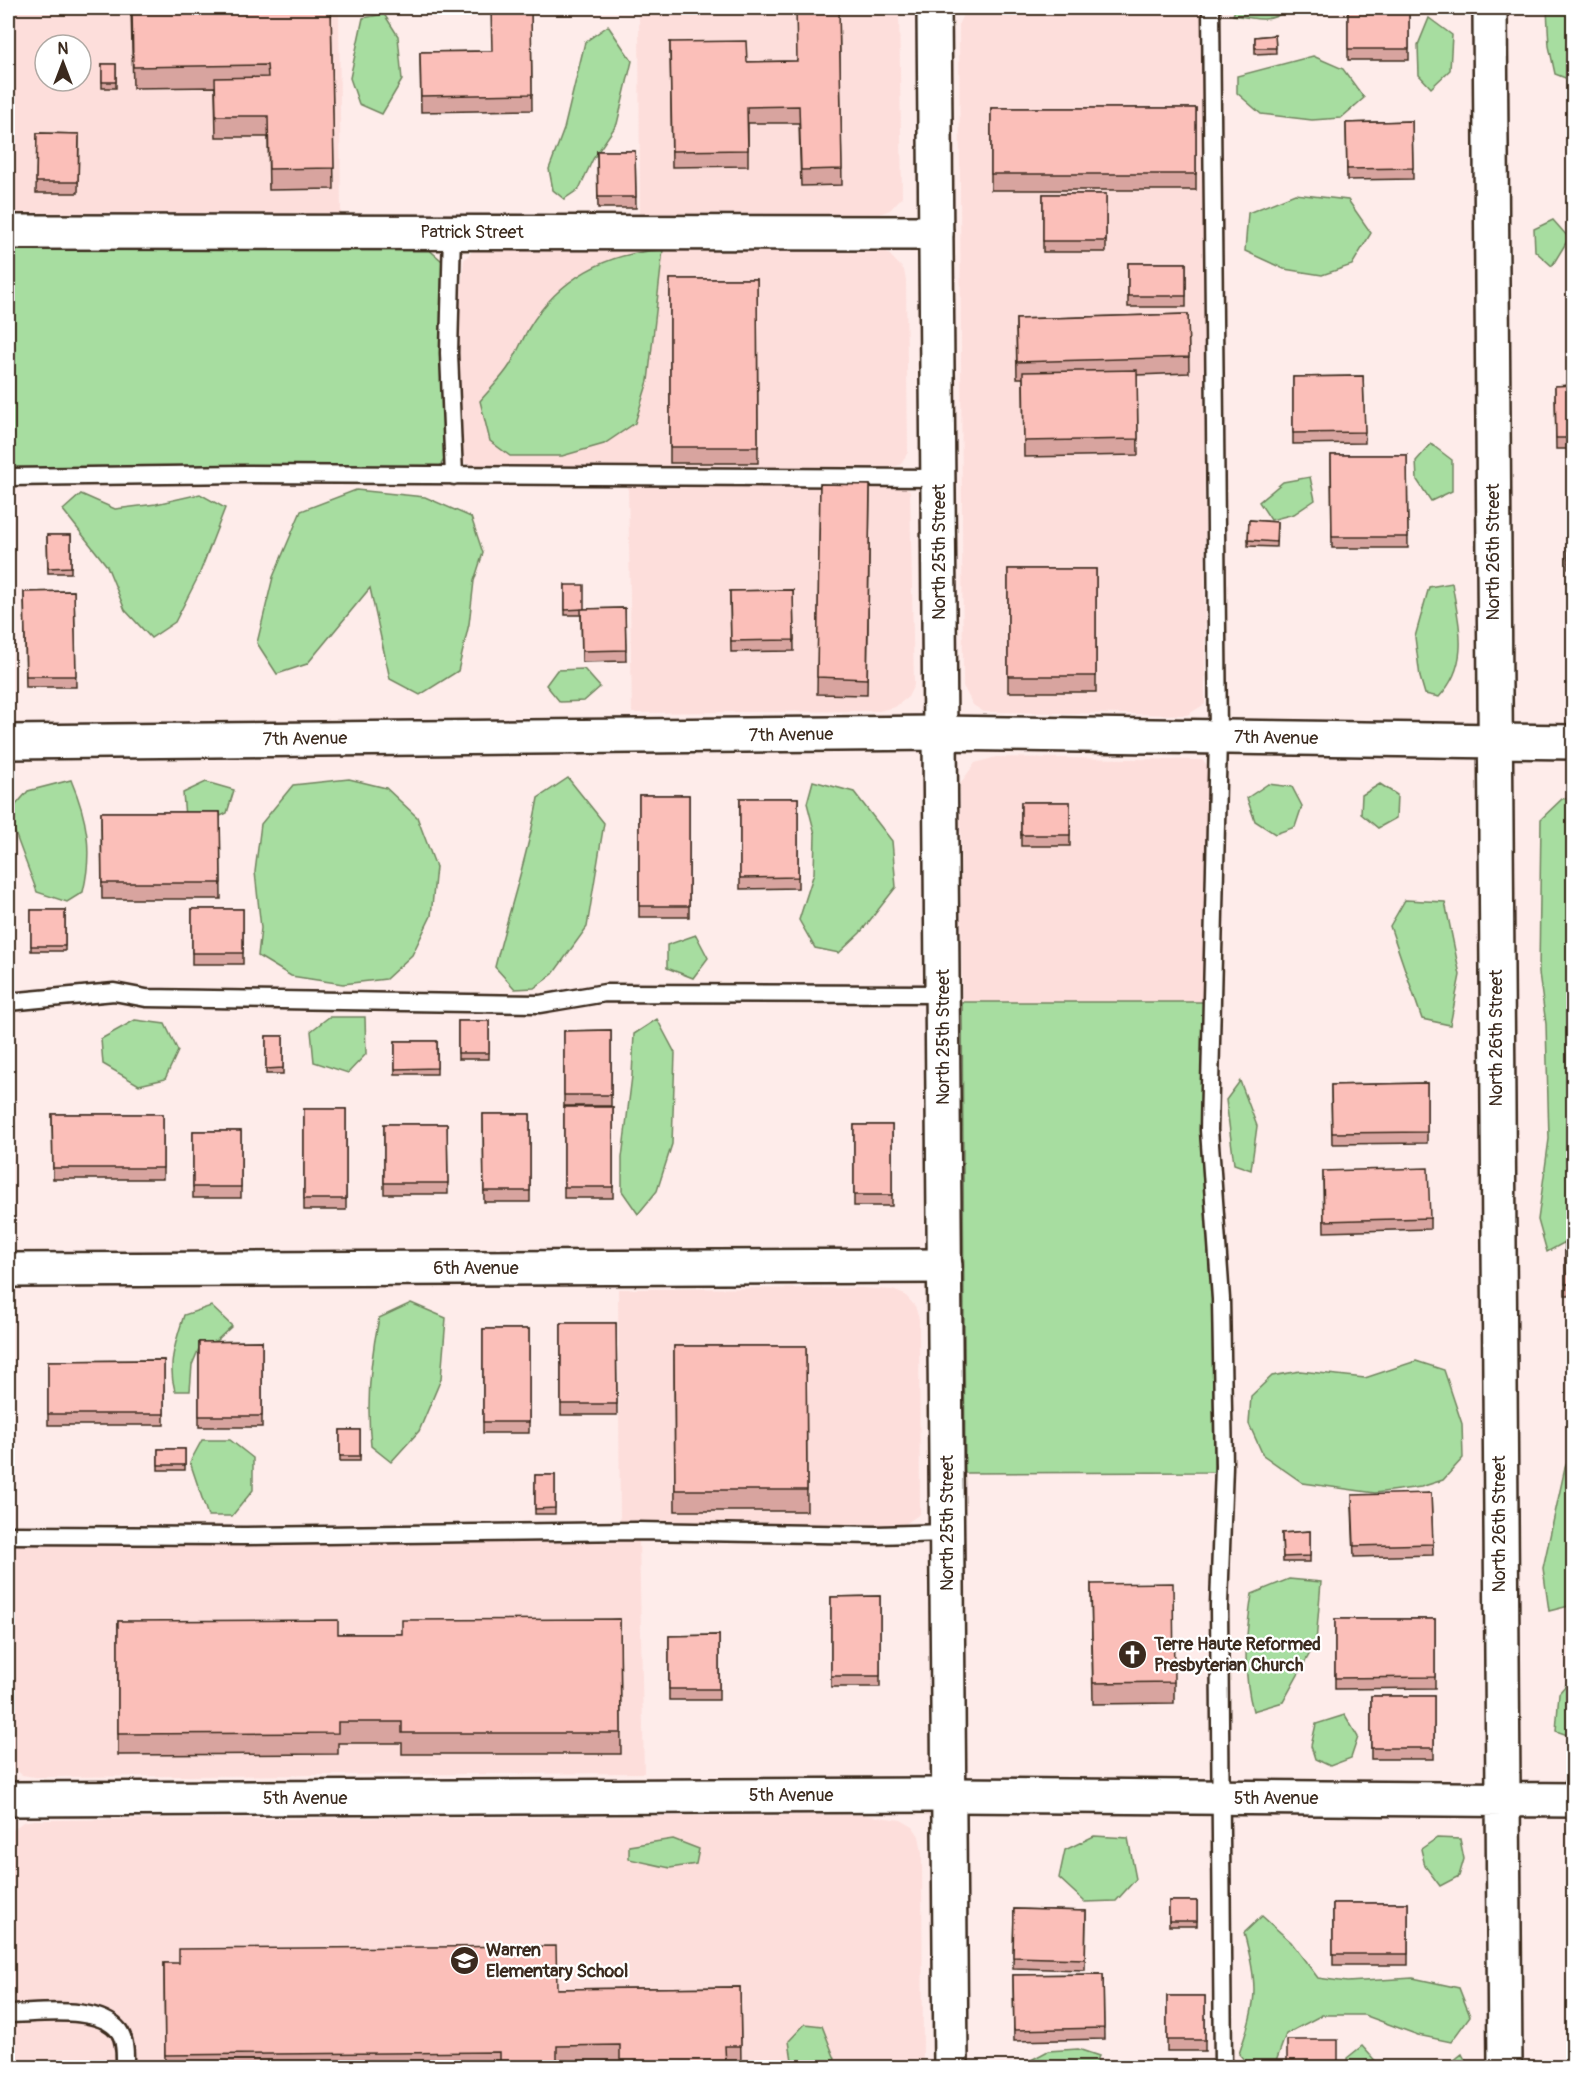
<svg xmlns="http://www.w3.org/2000/svg" width="1581" height="2075" viewBox="0 0 1581 2075" font-family="Pangolin,sans-serif">
	<rect width="100%" height="100%" fill="#feecea"/>
	<filter id="ink" filterUnits="userSpaceOnUse"><feTurbulence type="fractalNoise" baseFrequency=".0167" numOctaves="2"/><feDisplacementMap in="SourceGraphic" scale="12" xChannelSelector="R" yChannelSelector="G"/><feConvolveMatrix kernelMatrix="1 2 1 2 8 2 1 2 1" color-interpolation-filters="sRGB"/></filter>
	<g filter="url(#ink)">
		<path fill="#fddedb" fill-rule="evenodd" d="M8,8h331l2,208 -333,-1zM45,45h36v36h-36z
			M639,8h260l3,189 -12,13 -21,8 -229,-1z
			M966,8h238l1,696 -18,11 -203,-3 -11,-7 -10,-19 -4,-663z
			M475,248l397,1 15,3 17,18 2,11 2,171 -7,12 -12,6 -103,4 -314,-7 -11,-7 -5,-113 8,-87z
			M886,484l18,3 6,4 4,194 -6,12 -13,10 -16,4 -247,2 -4,-227z
			M996,757l206,3 7,6 2,10 -7,226h-242l-2,-218 15,-21z
			M861,1288l32,2 12,5 10,11 4,13 1,195 -15,10 -30,2 -255,-2 -2,-235z
			M639,1539l5,234 -609,4 -13,-2 -14,-12v-217l2,-2 12,-2 222,3z
			M864,1815l37,5 12,7 6,9 3,17 1,214 -915,1v-234l15,-12 11,-2z"/>
		<path fill="#a7dda0" stroke="#71845f" stroke-width="1.5" d="M1236,8h50c-11,17 -37,10 -53,7z
			M1574,8v73h-1l-18,-7 -6,-28 -2,-37z
			M384,14l14,22 4,44 -20,34 -23,-10 -9,-26 13,-60z
			M1429,18l23,17 -2,35 -19,18 -12,-13 -1,-30z
			M608,26l24,35 -15,63 -24,35 -14,30 -15,10 -11,-9 -4,-21 15,-40 21,-87z
			M1313,56l30,13 21,29 -23,20 -29,2 -51,-6 -24,-21v-17z
			M1295,194l53,6 23,33 -19,32 -30,10 -38,-6 -39,-18 3,-38z
			M1553,220l16,18 -17,28 -17,-15 -1,-22z
			M418,246l9,2 15,13 3,17v180l-6,10 -431,1v-219z
			M663,250l-15,131 -13,42 -31,21 -42,12h-52l-20,-15 -10,-40c10,-12 22,-23 30,-36 7,-12 12,-25 19,-37 29,-49 78,-76 134,-78z
			M1431,444l21,16v31l-21,10 -14,-21 -1,-19z
			M1310,477l5,23 -21,14 -23,6 -12,-18 24,-20z
			M356,490l69,7 46,20 12,36 -9,28 -5,43 -11,47 -38,24 -30,-16 -20,-91 -63,76 -30,10 -20,-31 16,-66 28,-66z
			M81,494l34,15 41,-5 44,-10 25,14 -26,67 -24,47 -24,16 -26,-28 -18,-44 -44,-56z
			M1452,583c7,43 19,80 -13,114l-14,-3 -5,-17 -5,-40 14,-50z
			M584,669l16,18 -16,14 -24,1 -14,-17 11,-15z
			M568,778l36,45 -17,104 -34,47 -19,14 -19,1 -20,-22c14,-57 33,-111 43,-169z
			M349,779l37,9 31,29 19,50 -5,49 -19,39 -26,24 -43,5 -52,-8 -33,-20 3,-28 -6,-56 6,-48 32,-39z
			M71,780c16,38 22,71 12,112l-16,10 -30,-10 -29,-78 20,-23z
			M813,781l41,11 38,49 4,46 -36,46 -21,20 -24,-5 -16,-28 15,-47 1,-39 -8,-31z
			M206,782l28,8 -7,23 -15,7 -27,-3 -2,-24z
			M1268,784l24,3 10,19 -7,21 -20,7 -20,-13 -8,-23z
			M1380,784l17,11 -1,23 -18,10 -17,-14 1,-19z
			M1573,797v441l-26,14 -9,-32 11,-81 -3,-115 -7,-51 2,-154 21,-20z
			M1405,900l40,2 15,73 -10,50 -28,-6 -32,-93z
			M696,935l12,23 -15,20 -26,-10v-23z
			M962,1002h242l-4,131 12,171 2,168 -249,1z
			M329,1017h36l1,37 -18,19 -34,-11 -3,-31z
			M657,1019l18,34 -3,91 -15,47 -19,23 -16,-23v-33l10,-82 2,-42z
			M135,1020l30,4 13,27 -13,28 -26,6 -36,-21 -2,-25z
			M1240,1081l17,45 -6,44 -17,-6 -8,-64z
			M411,1303l35,15 -5,61 -22,52 -28,31 -20,-16c-5,-45 -1,-85 8,-128z
			M211,1306l21,20 -15,14 -17,6 -8,19 -2,26h-15c-8,-27 1,-50 9,-76z
			M1416,1361l28,9 18,54 1,34 -20,22 -22,7 -46,6 -72,-10 -40,-28 -14,-31 2,-28 21,-20 28,-5 65,7z
			M202,1440h28l23,18v32l-21,26h-24l-18,-54z
			M1573,1447v158l-24,6 -6,-43 22,-100z
			M1289,1579l32,3 -5,60 -33,60 -30,9c-11,-40 -7,-77 -1,-117z
			M1573,1677v60l-17,-6 3,-38z
			M1345,1715l13,22 -7,21 -21,8 -15,-7 -4,-13 5,-22z
			M1094,1836l34,2 8,41 -20,22 -31,1 -26,-24 6,-28z
			M1437,1838l23,1 4,20 -5,17 -19,10 -15,-20 -4,-17z
			M673,1839l26,10 -3,15 -26,4 -41,-9v-13z
			M1262,1916l29,26 27,36 29,4 66,-4 46,10 11,28 -19,26 -33,-7 -54,-20h-42l-36,19 -12,33h-23l-12,-13c18,-53 20,-67 5,-121z
			M805,2024l17,2 13,33 -5,8h-37l-4,-26z
			M1362,2046l18,20v1h-33v-9z
			M1078,2049l21,7 -5,11h-76l30,-16z
			M1462,2054l7,13h-18l1,-5z"/>
		<g fill="none" stroke-linecap="round" stroke-linejoin="round">
			<defs>
				<path id="service" d="M1211,8l7,729 -9,393 12,169 3,167 -5,139 4,463
					M452,231l-3,122 5,123
					M8,477l237,-3 693,4
					M8,1002l106,-10 32,6 394,6 65,-11 338,1
					M8,1535l238,1 390,-5 241,4 70,-2
					M8,2014c30,0 90,-10 111,17 7,10 6,25 6,37"/>
				<path id="minor" d="M1490,8l15,2060
					M8,232l928,1
					M8,742l932,-9 634,9
					M8,1270l937,-4
					M8,1799l941,-4 625,5"/>
				<path id="tertiary" d="M934,8l17,2060"/>
			</defs>
			<use href="#service" stroke="#3b2a1e" stroke-width="21"/>
			<use href="#minor" stroke="#3b2a1e" stroke-width="38"/>
			<use href="#tertiary" stroke="#3b2a1e" stroke-width="38"/>
			<use href="#service" stroke="#fff" stroke-width="16"/>
			<use href="#minor" stroke="#fff" stroke-width="33"/>
			<use href="#tertiary" stroke="#fff" stroke-width="33"/>
		</g>
		<path fill="#d8a49f" stroke="#3b2a1e" stroke-width="1.5" d="M131,8h200l3,181 -65,1 -1,-53h-52l-1,-50 -82,1z
			M531,8l1,102 -111,2 -1,-60 72,-1z
			M839,8l3,177 -41,1 -2,-63h-51v43l-76,1 -2,-125 77,20 50,-1z
			M1348,8h61v52h-61z
			M1275,35l1,18 -21,1v-17z
			M102,64h14v24h-14z
			M991,108h205v82h-205z
			M1412,121l1,58 -66,1 -1,-57z
			M37,133l42,1 -1,59h-42z
			M597,151h38l1,57h-38z
			M1043,194h63v58h-63z
			M1128,263h58v44h-58z
			M670,279h87l1,184h-88z
			M1188,314l1,59 -52,2 1,80 -114,2 -1,-79h-6l-1,-59z
			M1363,376l2,67 -72,1v-67z
			M1574,385v64h-18l-1,-63z
			M1331,455h76l1,93h-76z
			M820,484l50,1 -3,210 -50,-1z
			M1567,506h7v62h-6z
			M1249,520l28,2 -1,25 -28,-1z
			M47,535h24v38h-23z
			M1008,569h88v123h-88z
			M565,585l19,24 41,-1 1,53 -44,1 -1,-47h-16z
			M793,590l1,61 -63,1 -1,-61z
			M74,591l2,96h-50l-2,-95z
			M639,795h50v122h-50z
			M740,798h58v90l-58,1z
			M1021,802h49v44h-49z
			M101,812h119l1,87h-119z
			M192,909h51v55h-51z
			M31,910h34v41h-34z
			M458,1021h31v38h-31z
			M611,1030v76h-47v-75z
			M266,1036h17v38h-17z
			M395,1041h42v33h-42z
			M1427,1083v60l-95,1 -1,-59z
			M564,1107h49v91h-49z
			M304,1109h42v101h-42z
			M52,1114h111v65h-110z
			M483,1114h47v88h-46z
			M384,1124h63l1,70h-64z
			M854,1125h38v81h-38z
			M193,1131h48v67h-48z
			M1323,1171l107,47v11l-106,3z
			M1565,1239h9v56h-9z
			M561,1323h55l1,92h-56z
			M483,1329h46v104h-46z
			M262,1341v86h-63v-85z
			M674,1346h132l1,165h-132z
			M164,1360v65h-116v-64z
			M340,1430h20v31h-20z
			M158,1449h27v21h-27z
			M535,1475h20v39h-20z
			M1431,1493l2,62 -79,2 -2,-51z
			M1310,1531v31h-27l-1,-29z
			M1091,1584l83,98v21l-81,1z
			M880,1596v91h-49v-90z
			M620,1619l1,135h-219v-11h-64v11l-220,1v-134l220,13h64z
			M1335,1619h100v69l-100,1z
			M719,1635v65h-50v-64z
			M1371,1696h63v63h-63z
			M1169,1901h28v25h-28z
			M1333,1903h75v62h-75z
			M1014,1909l72,2 -1,59 -72,-2z
			M164,1963l393,26 183,-2 1,80 -121,-1 -63,1h-392z
			M1103,1974l1,65 -90,2 -1,-66z
			M1167,1996h38v55h-38z"/>
		<path fill="#fbbfb9" stroke="#3b2a1e" stroke-width="1.5" d="M132,8h199l3,160 -65,1 -1,-53h-52l-1,-38 53,-1 -1,-12 -134,2z
			M491,8h40l1,86 -111,2 -1,-44 72,-1z
			M796,8h43l3,161 -41,1 -2,-64 -52,1 1,43 -76,1 -2,-109 76,-1 1,21 50,-1z
			M1348,8h61v41h-61z
			M1275,35l1,13h-21v-11z
			M102,64h14v18h-14z
			M991,108h205v66h-205z
			M1412,121l1,47 -66,1 -1,-46z
			M37,133l42,1 -1,48h-42z
			M597,151h38l1,46h-38z
			M1043,194h63v47h-63z
			M1128,263h58v33h-58z
			M670,279h87l1,168h-88z
			M1188,314l1,43 -172,5 -1,-43z
			M1137,370l1,69 -114,2 -1,-69z
			M1363,376l2,56 -72,1v-56z
			M1574,385v53h-18l-1,-52z
			M1331,455h76l1,82h-76z
			M820,484l50,1 -3,194 -50,-2z
			M1567,506h7v51h-6z
			M1249,520l28,2 -1,20 -28,-2z
			M47,535h24v32l-23,1z
			M1008,569h88v107h-88z
			M565,585h19v24l-19,1z
			M793,590l1,50 -63,1 -1,-50z
			M74,591l2,85h-50l-2,-84z
			M625,608l1,42 -44,1 -1,-42z
			M639,795h50v111h-50z
			M740,798h58v79l-58,1z
			M1021,802h49v33h-49z
			M101,812h119l1,71h-119z
			M192,909h51v44h-51z
			M31,910h34v36h-34z
			M458,1021h31v32h-31z
			M611,1030v65h-47v-64z
			M266,1036h17v32l-17,1z
			M395,1041h42v27l-42,1z
			M1427,1083v49l-95,1 -1,-48z
			M564,1107h49v80h-49z
			M304,1109h42v90h-42z
			M52,1114h111v54h-110z
			M483,1114h47v77h-46z
			M384,1124h63l1,59h-64z
			M854,1125h38v70h-38z
			M193,1131h48v56h-48z
			M1428,1168l2,50 -106,3 -1,-50z
			M1565,1239h9v45h-9z
			M561,1323h55l1,81h-56z
			M483,1329h46v93h-46z
			M262,1341v75h-63v-74z
			M674,1346h132l1,144h-132z
			M164,1360v54h-116v-53z
			M340,1430h20v26h-20z
			M158,1449h27v16h-27z
			M535,1475h20v33l-20,1z
			M1431,1493l2,51 -79,2 -2,-51z
			M1310,1531v25l-27,1 -1,-24z
			M1173,1583l1,99 -81,1 -2,-99z
			M880,1596v80h-49v-79z
			M620,1619l1,114h-219v-11h-64v11l-220,1v-113l220,-1v14h64v-14z
			M1335,1619h100v58l-100,1z
			M719,1635v54h-50v-53z
			M1371,1696h63v52h-63z
			M1169,1901h28v20h-28z
			M1333,1903h75v51h-75z
			M1014,1909l72,2 -1,48 -72,-2z
			M556,1946l1,43 183,-2 1,59h-16l1,21h-106v-22l-63,1v21h-57v-15l-335,3 -1,-92h15v-14z
			M1103,1974l1,54 -90,2 -1,-55z
			M1167,1996h38v44h-38z
			M1287,2040h51v27h-51z
			M1570,2050h4v17h-4z"/>
	</g>
	<defs>
		<symbol id="church-disc" viewBox="-11 -11 22 22"><circle r="9.5" fill="#3b2a1e" stroke="#fff"/><path d="M-1.2-6h2.4v3.5h3.3v2.4h-3.3V6h-2.4V-.1h-3.3v-2.4h3.3Z" fill="#fff"/></symbol>
		<symbol id="school-disc" viewBox="-11 -11 22 22"><circle r="9.5" fill="#3b2a1e" stroke="#fff"/><path d="M0-5L7-2L0 1L-7-2ZM-4 1L0 2.5L4 1V4Q0 6-4 4Z" fill="#fff"/></symbol>
	</defs>
	<g fill-rule="evenodd">
		<use href="#church-disc" x="1116" y="1638" width="33" height="33"/>
		<use href="#school-disc" x="448" y="1944" width="33" height="33"/>
	</g>
	<g text-anchor="middle" dominant-baseline="central" stroke-width="4.5" stroke-linejoin="round" paint-order="stroke">
		<g font-size="18" fill="#3b2a1e" stroke="#fff">
			<text x="472" y="232">Patrick Street</text>
			<text transform="translate(939 552) rotate(-90)">North 25th Street</text>
			<text transform="translate(1493 552) rotate(-90)">North 26th Street</text>
			<text transform="translate(791 735) rotate(-1)">7th Avenue</text>
			<text transform="translate(1276 738) rotate(1)">7th Avenue</text>
			<text transform="translate(305 739) rotate(-1)">7th Avenue</text>
			<text transform="translate(943 1037) rotate(-90)">North 25th Street</text>
			<text transform="translate(1496 1038) rotate(-90)">North 26th Street</text>
			<text x="476" y="1268">6th Avenue</text>
			<text transform="translate(947 1523) rotate(-90)">North 25th Street</text>
			<text transform="translate(1499 1524) rotate(-90)">North 26th Street</text>
			<text x="791" y="1795">5th Avenue</text>
			<text x="305" y="1798">5th Avenue</text>
			<text x="1276" y="1798">5th Avenue</text>
		</g>
		<g font-size="18" font-weight="bold" fill="#3b2a1e" stroke="#fff" text-anchor="start">
			<text x="1154" y="1644">Terre Haute Reformed<tspan x="1154" dy="21">Presbyterian Church</tspan></text>
			<text x="486" y="1950">Warren<tspan x="486" dy="21">Elementary School</tspan></text>
		</g>
	</g>
	<rect width="1581" height="2075" fill="none" stroke="#fff" stroke-width="30"/>
	<rect x="15" y="15" width="1551" height="2045" fill="none" stroke="#3b2a1e" stroke-width="2" filter="url(#ink)"/>
	<g transform="translate(63 63)"><circle r="28" fill="#ffffff" stroke="#b1aaa5" stroke-width="1.5"/>
	<path d="M0-4.5L10 22L0 15L-10 22Z" fill="#3b2a1e"/>
	<text y="-9" font-size="16" font-weight="bold" text-anchor="middle" fill="#3b2a1e">N</text>
	</g>
</svg>
